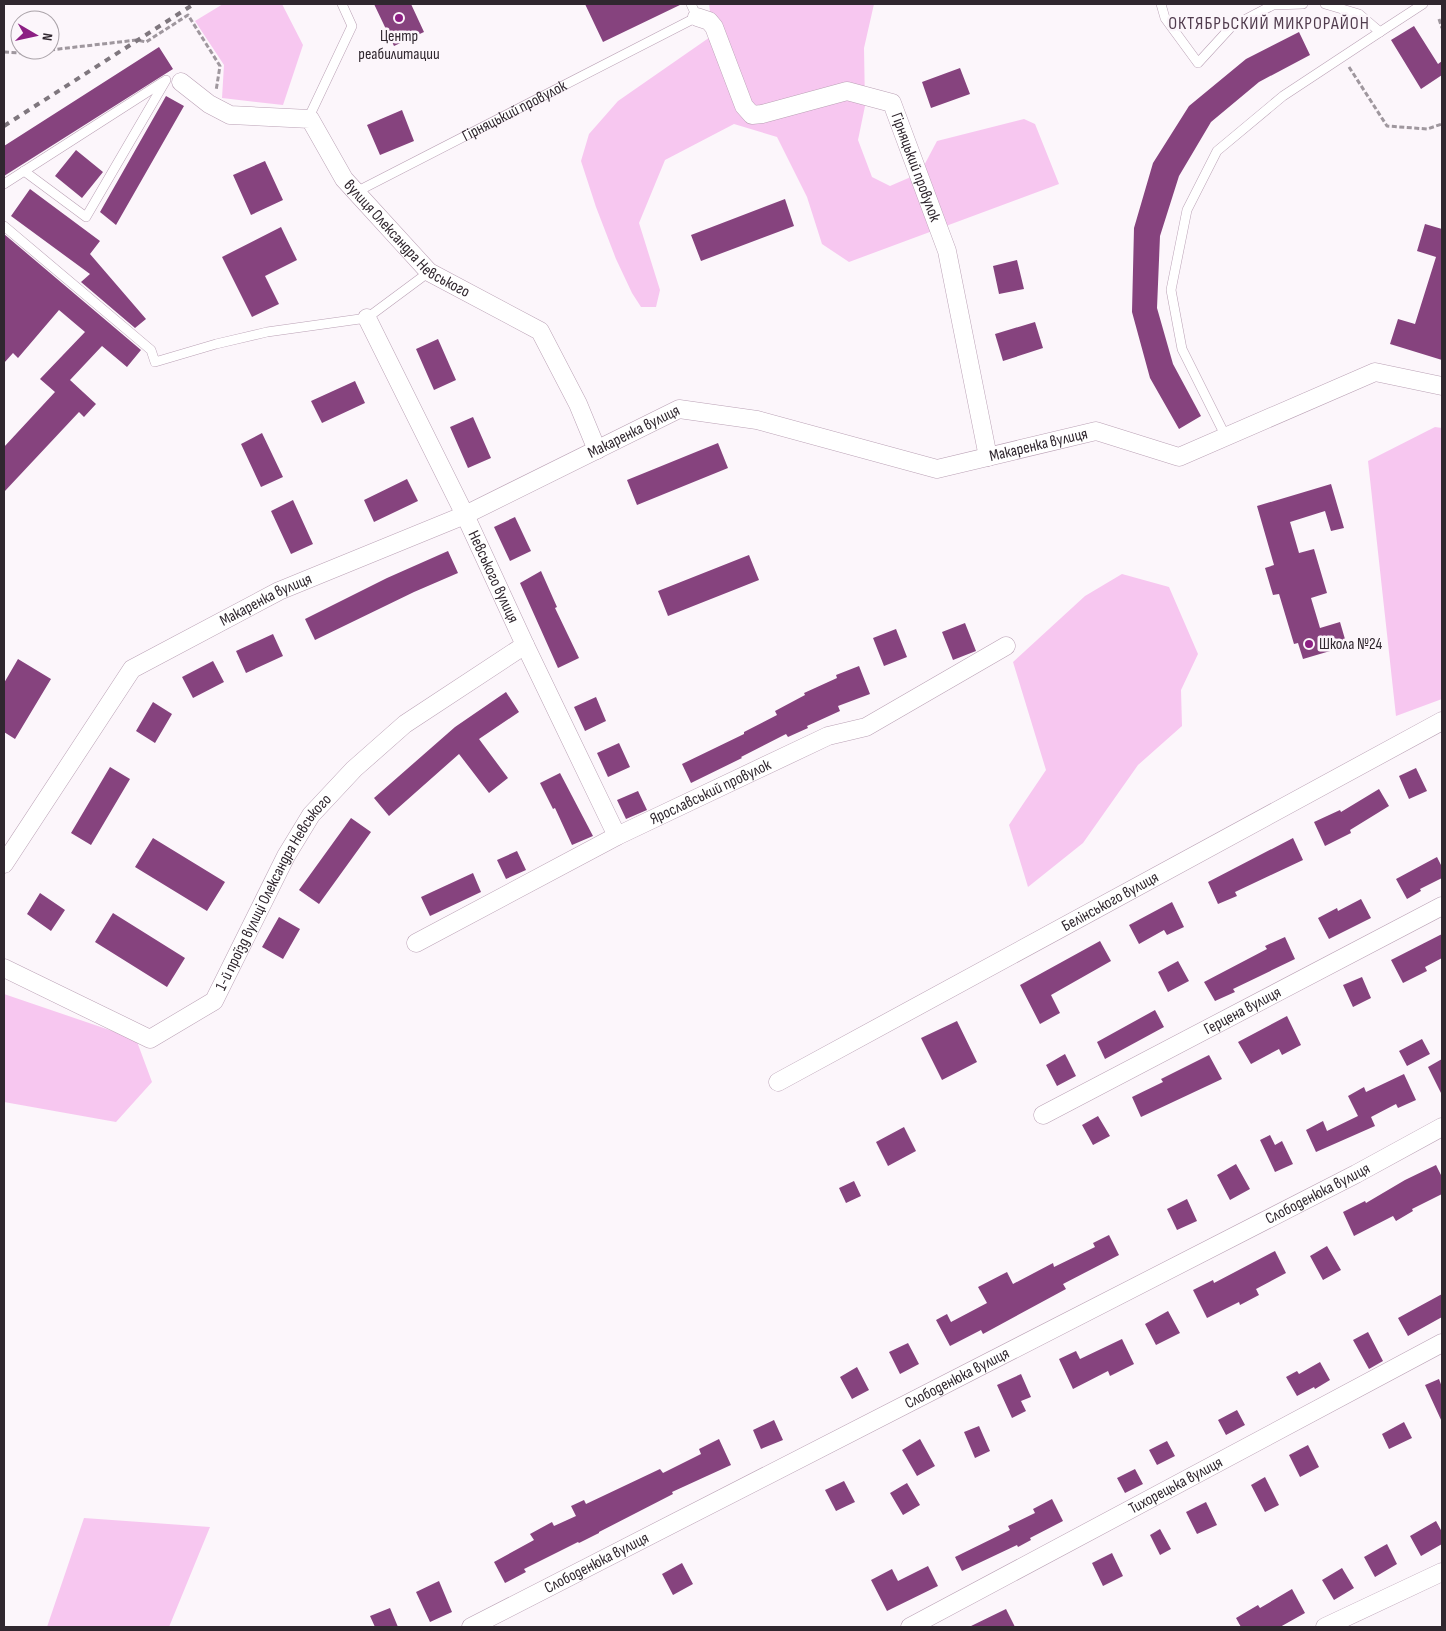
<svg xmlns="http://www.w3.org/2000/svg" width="1446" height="1631" viewBox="0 0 1446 1631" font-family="'Sofia Sans Condensed',sans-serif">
	<rect width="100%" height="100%" fill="#fcf6fb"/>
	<path fill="#f7c7f0" d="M223,4h59l21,41 -20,60 -61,-7 2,-33 -29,-44z
		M709,4h165l-10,44 1,58 -7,34 14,37 18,9 30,-13 17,-32 87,-22 11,5 24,60 -210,78 -27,-18 -15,-47 -30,-60 -43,-13 -69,36 -26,63 21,67 -4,17h-15l-9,-14 -16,-34 -20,-52 -15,-46 8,-27 29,-33 95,-66z
		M1435,427l7,1v271l-46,17 -28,-255z
		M1122,574l47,13 29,67 -17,36 1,36 -44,39 -55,78 -55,44 -19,-62 37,-55 -33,-108 72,-66z
		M4,994l132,45 16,43 -36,40 -112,-20z
		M84,1518l126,9 -41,100h-122z"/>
	<path fill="#86437e" d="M374,4h37l13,28 -30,14z
		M585,4h97l-79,38z
		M1414,26l24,38 4,-3v14l-21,14 -30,-49z
		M1299,32l11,23 -51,27 -48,40 -32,54 -19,60 -3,72 16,56 28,52 -22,13 -29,-51 -18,-66 2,-84 19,-65 36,-57 57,-47z
		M159,47l14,22 -169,107v-30z
		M960,68l10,26 -39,14 -9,-26z
		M166,96l18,10 -68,119 -16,-13z
		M402,110l12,31 -34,14 -13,-30z
		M76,150l27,22 -21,26 -27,-22z
		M265,161l18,39 -32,15 -18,-40z
		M30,189l70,52 -10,13 56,65 -11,9 -54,-46 9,-8 -79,-58z
		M785,199l9,27 -93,35 -10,-26z
		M1425,224l17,5v131l-52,-16 8,-25 17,5 21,-67 -19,-6z
		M281,227l16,33 -32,16 14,28 -27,13 -30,-60z
		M4,234l137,116 -14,17 -25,-21 -32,34 26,24 -12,13 -5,-5 -75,80v-45l51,-55 -15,-13 45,-47 -26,-22 -41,48 -5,-5 -9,10z
		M1017,260l7,29 -25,5 -6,-28z
		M1035,322l8,26 -40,13 -8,-27z
		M438,339l18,41 -22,10 -18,-41z
		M355,381l10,22 -43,20 -11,-22z
		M473,417l18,41 -23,10 -18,-41z
		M262,433l21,44 -22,10 -20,-43z
		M718,443l10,25 -91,37 -10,-25z
		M407,479l11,22 -44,21 -10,-22z
		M1331,484l13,44 -13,3 -6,-20 -35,11 9,31 15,-4 13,44 -16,5 9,30 20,-6 7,24 -44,13 -5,-16 -4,1 -15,-50 -6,1 -8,-27 9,-3 -17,-59z
		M293,500l20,44 -22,10 -20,-43z
		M515,517l16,34 -21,10 -16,-34z
		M448,551l10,22 -44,19 -99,48 -10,-21 82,-41z
		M749,555l10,25 -91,36 -10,-25z
		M541,571l16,36 -2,1 24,50 -21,10 -38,-85z
		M965,623l11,28 -23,9 -11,-28z
		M896,629l11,28 -23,9 -11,-28z
		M273,634l10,22 -37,17 -10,-22z
		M18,659l33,20 -36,60 -11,-7v-49z
		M213,661l11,21 -31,16 -11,-21z
		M859,666l11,28 -32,12 2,5 -33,15 1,2 -20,9 -2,-3 -45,23 1,1 -51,25 -9,-19 62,-30v-2l33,-17 -2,-4 30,-16 -1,-2 33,-15 -1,-3z
		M506,692l13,20 -40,27 29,39 -19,15 -30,-39 -70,62 -15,-18 81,-71z
		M596,697l10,24 -21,10 -11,-24z
		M153,702l19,12 -17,29 -19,-12z
		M619,743l11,24 -22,10 -11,-24z
		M110,767l20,12 -39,66 -20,-12z
		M1416,768l11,23 -18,8 -10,-23z
		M560,773l33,63 -21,9 -17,-37 -2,1 -13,-26z
		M1379,789l10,17 -39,24 1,3 -26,13 -11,-24 26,-12 1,2z
		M638,791l9,19 -21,9 -9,-19z
		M351,818l20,14 -52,72 -20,-14z
		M153,838l72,44 -18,29 -72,-44z
		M1293,838l10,22 -68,32 2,4 -19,8 -10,-22z
		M517,851l9,19 -20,9 -9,-19z
		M1437,857l5,10v11l-22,11 1,2 -14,8 -11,-20z
		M473,873l8,19 -51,24 -9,-19z
		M40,893l25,17 -14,21 -24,-17z
		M1361,899l10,19 -42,21 -11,-21 19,-10 1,3z
		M1172,902l12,25 -17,8 -3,-5 -25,14 -10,-19z
		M113,913l72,45 -18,29 -72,-45z
		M279,917l21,12 -17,30 -21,-12z
		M1442,934v24l-17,9 2,4 -24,12 -12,-23z
		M1285,937l10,22 -62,30 2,3 -20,9 -11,-19 63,-33 -2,-3z
		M1100,941l11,20 -60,34 9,18 -20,11 -20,-39z
		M1178,961l11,20 -21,11 -10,-20z
		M1362,977l9,21 -18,9 -10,-22z
		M1155,1010l9,17 -59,32 -8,-17z
		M1287,1016l14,29 -19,10 -3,-6 -28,15 -13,-22z
		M957,1021l20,41 -35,18 -21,-42z
		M1422,1039l8,15 -23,12 -8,-15z
		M1065,1054l11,22 -19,10 -11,-21z
		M1209,1055l13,24 -81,38 -9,-20 31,-15 -2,-3z
		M1442,1059v36l-14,-28z
		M1404,1074l12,26 -18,8 -2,-4 -25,13 4,9 -59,26 -10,-22 17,-9 4,10 31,-15 -10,-20 16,-9 2,5z
		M1098,1116l12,20 -17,9 -11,-20z
		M904,1127l12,24 -28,15 -12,-24z
		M1270,1135l5,10 7,-4 11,23 -18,8 -15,-32z
		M1236,1164l14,25 -20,11 -13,-25z
		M1436,1165l6,12v17l-30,15 1,2 -17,10 -3,-5 -39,20 -11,-24 22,-11 1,2 39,-23z
		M854,1181l7,15 -15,7 -7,-15z
		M1187,1199l10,22 -20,9 -10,-21z
		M1109,1235l10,20 -56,29 3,5 -83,45 -2,-4 -31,16 -14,-26 11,-6 4,8 36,-19 -9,-16 29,-15 6,12 40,-21 1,4 41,-20 -2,-4z
		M1327,1246l14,24 -18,10 -13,-24z
		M1275,1251l11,22 -30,16 3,6 -19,10 -1,-3 -32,16 -14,-28 20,-10 1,3z
		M1442,1294v23l-34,19 -10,-18z
		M1168,1311l12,22 -24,12 -11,-21z
		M1368,1332l15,29 -14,8 -16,-29z
		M1122,1339l12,25 -24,12 -2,-5 -35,18 -14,-30 17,-8 4,8z
		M908,1343l11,21 -19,10 -11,-22z
		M1320,1362l10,18 -15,9 -1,-2 -17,9 -11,-19 11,-6 2,3z
		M857,1367l12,23 -17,9 -12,-22z
		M1021,1374l10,23 -10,4 5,10 -14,7 -15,-33z
		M1439,1379l3,8v35l-17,-37z
		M1237,1410l8,15 -19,10 -8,-15z
		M774,1420l9,20 -22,9 -8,-19z
		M1404,1422l8,16 -23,11 -7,-15z
		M979,1426l11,25 -15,7 -11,-26z
		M719,1439l12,26 -59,27 1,2 -74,38v1l-20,10 -1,-1 -54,27 2,3 -21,11 -11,-21 40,-22 -4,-6 22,-12 2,4 22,-10 -5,-10 13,-6 2,4 74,-35 3,4 38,-19 -2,-5z
		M920,1439l15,27 -18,10 -15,-26z
		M1167,1441l8,15 -18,9 -8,-15z
		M1308,1445l11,22 -19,10 -11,-22z
		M1135,1469l8,15 -18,9 -8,-15z
		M1265,1477l14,28 -14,7 -14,-27z
		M844,1481l11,21 -19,9 -11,-21z
		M907,1483l13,22 -17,10 -13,-22z
		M1052,1499l11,22 -33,17 1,2 -13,7 -1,-2 -55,26 -7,-14 55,-27 -2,-4 27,-13 -2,-4z
		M1206,1502l11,23 -20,9 -11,-22z
		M1436,1521l6,11v12l-21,12 -11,-20z
		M1160,1529l11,20 -11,6 -10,-20z
		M1387,1544l10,20 -22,13 -11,-20z
		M1112,1553l11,23 -20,10 -11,-23z
		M682,1563l11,21 -20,11 -11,-21z
		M928,1566l10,20 -51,25 -16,-31 21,-11 6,12z
		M1342,1568l12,20 -20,12 -12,-20z
		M439,1581l13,31 -22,10 -14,-30z
		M1292,1589l13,24 -25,14h-39l-5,-9 22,-13 2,3z
		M390,1608l8,19h-23l-5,-11z
		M1006,1609l9,18h-46z"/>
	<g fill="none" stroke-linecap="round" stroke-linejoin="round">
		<defs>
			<g id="lane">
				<path d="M1161,4l4,14 33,45 33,-36 42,-22 30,-1"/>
				<path d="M1325,4l34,10 21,18 43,-28"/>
				<path d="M308,119l44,-93 -10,-22"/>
				<path d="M24,171l62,46 80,-137"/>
				<path d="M4,184l159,-102"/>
				<path id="s1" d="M356,192l341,-175 -6,-13"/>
				<path d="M4,226l147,124 4,12 61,-18 51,-12 100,-14 62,-46"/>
				<path d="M1226,437l-44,-88 -11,-59 16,-80 30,-59 66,-55 97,-64"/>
			</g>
			<g id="street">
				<path id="s2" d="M697,17l12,4 5,6 30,79 8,9 10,-1 85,-23 45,12 55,148 41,206"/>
				<path id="s3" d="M181,82l28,22 21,11 80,4 34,60 85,93 111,59 38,73 19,46"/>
				<path id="s4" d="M367,318l98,197 60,130 92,191"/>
				<path id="s5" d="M4,864l128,-195 147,-78 186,-76 214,-106 78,11 180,49 159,-38 83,26 196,-85 67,14"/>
				<path id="s6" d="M416,943l201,-107 211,-100 38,-9 140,-81"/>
				<path id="s7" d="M4,968l146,71 64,-38 72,-145 25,-41 43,-46 51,-45 120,-79"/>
				<path id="s8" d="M778,1082l664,-361"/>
				<path id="s9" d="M1043,1115l399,-209"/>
				<path id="s10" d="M471,1627l885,-453 86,-47"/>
				<path id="s11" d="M910,1627l532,-284"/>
				<path d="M1325,1627l117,-55"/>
			</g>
		</defs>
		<use href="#lane" stroke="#baa1b5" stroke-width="10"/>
		<use href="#street" stroke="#baa1b5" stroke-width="19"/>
		<path stroke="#9f979e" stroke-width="3" stroke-dasharray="5 2.5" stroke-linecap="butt" d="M1439,19l3,9
			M50,50l87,-10 9,2 42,-27 32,51 -4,25
			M4,52l19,1 25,-3
			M1349,67l38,59 40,3 15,-5"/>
		<use href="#lane" stroke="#fff" stroke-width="9"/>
		<use href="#street" stroke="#fff" stroke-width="18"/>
		<path stroke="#7f777e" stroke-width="4" stroke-dasharray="6 6" stroke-linecap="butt" d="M4,126l190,-122"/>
	</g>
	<g fill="#8c1f83" stroke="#fcf6fb" stroke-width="2">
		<circle cx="399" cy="18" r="5"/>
		<circle cx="1309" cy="644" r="5"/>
	</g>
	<g text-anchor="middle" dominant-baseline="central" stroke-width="5" stroke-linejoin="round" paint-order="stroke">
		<g font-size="16" fill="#30272f" stroke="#fcf6fb">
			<text x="399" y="36">Центр<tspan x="399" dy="18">реабилитации</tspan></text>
			<text x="1319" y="644" text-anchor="start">Школа №24</text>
		</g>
		<g font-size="16" fill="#30272f" stroke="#fcf6fb">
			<text stroke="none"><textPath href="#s1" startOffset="178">Гірняцький провулок</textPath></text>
			<text stroke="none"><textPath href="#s2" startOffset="330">Гірняцький провулок</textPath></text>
			<text stroke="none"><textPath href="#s3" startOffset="296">вулиця Олександра Невського</textPath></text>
			<text stroke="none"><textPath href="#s5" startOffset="789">Макаренка вулиця</textPath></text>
			<text stroke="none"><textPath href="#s5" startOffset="1209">Макаренка вулиця</textPath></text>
			<text stroke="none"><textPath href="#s4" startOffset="288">Невського вулиця</textPath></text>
			<text stroke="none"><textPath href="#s5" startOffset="384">Макаренка вулиця</textPath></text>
			<text stroke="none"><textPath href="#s6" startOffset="331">Ярославський провулок</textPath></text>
			<text stroke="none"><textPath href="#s7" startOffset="361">1-й проїзд вулиці Олександра Невського</textPath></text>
			<text stroke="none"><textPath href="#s8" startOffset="378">Белінського вулиця</textPath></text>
			<text stroke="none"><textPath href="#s9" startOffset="225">Герцена вулиця</textPath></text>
			<text stroke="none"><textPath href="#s10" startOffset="951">Слободенюка вулиця</textPath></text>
			<text stroke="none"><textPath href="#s10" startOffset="546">Слободенюка вулиця</textPath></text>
			<text stroke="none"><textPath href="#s11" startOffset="301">Тихорецька вулиця</textPath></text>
			<text stroke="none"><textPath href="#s10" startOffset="141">Слободенюка вулиця</textPath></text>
		</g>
		<g font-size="18" letter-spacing="1" fill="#513c4e" stroke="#fcf6fb">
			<text x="1269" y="23">ОКТЯБРЬСКИЙ МИКРОРАЙОН</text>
		</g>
	</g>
	<rect width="1446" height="1631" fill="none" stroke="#30272f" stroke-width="10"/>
	<g transform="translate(35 35) rotate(99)"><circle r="24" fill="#fcf6fb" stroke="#aaa3a9"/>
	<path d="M0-4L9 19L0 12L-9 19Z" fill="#8c1f83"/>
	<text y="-8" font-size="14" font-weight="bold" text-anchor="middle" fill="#30272f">N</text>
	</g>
</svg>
